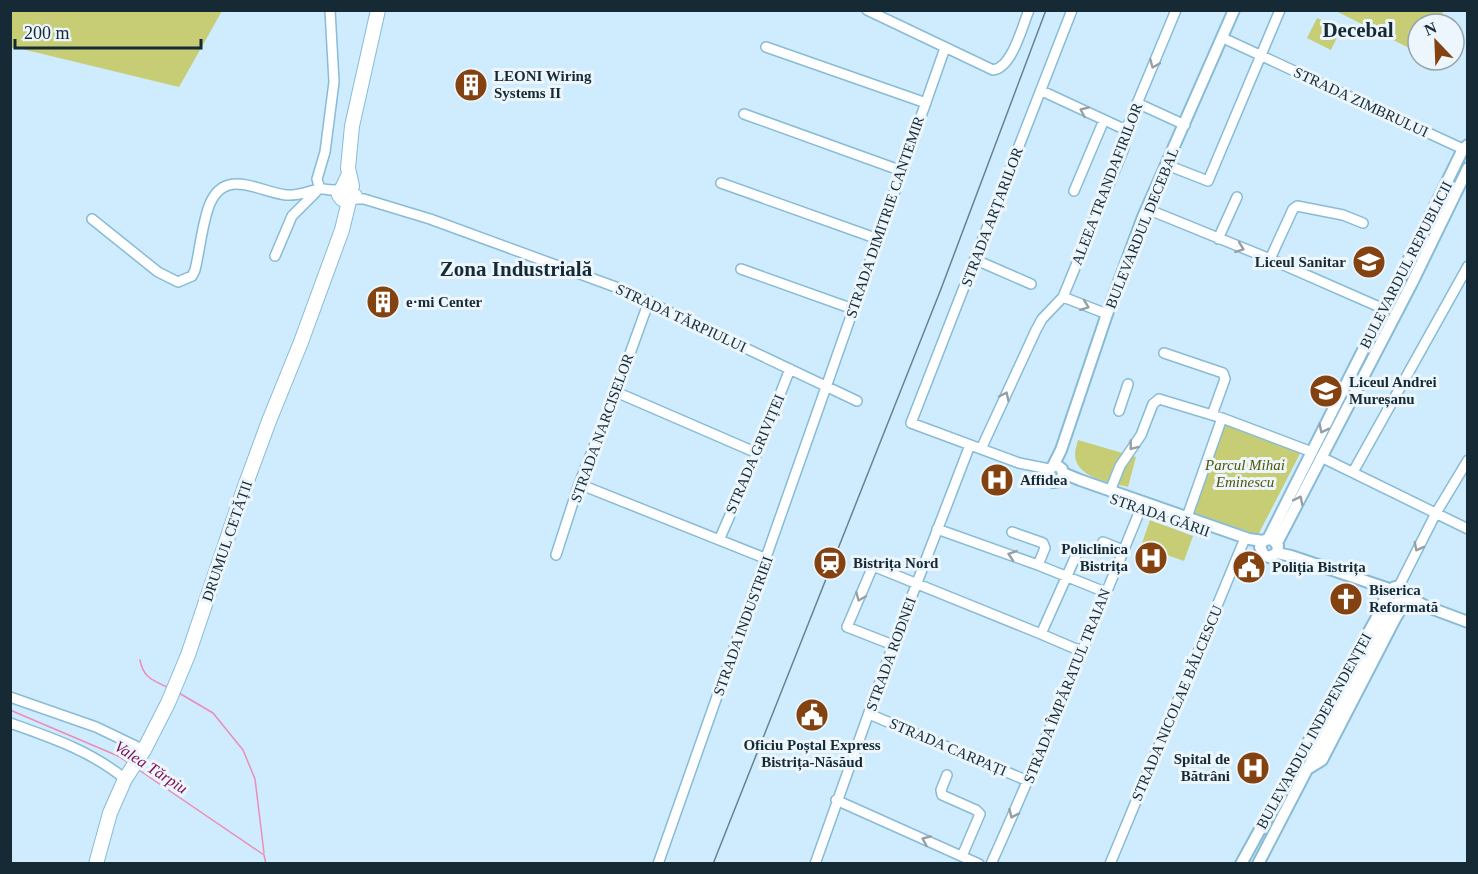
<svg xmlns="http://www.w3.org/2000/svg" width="1478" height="874" viewBox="0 0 1478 874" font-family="'Times New Roman',serif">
	<rect width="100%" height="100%" fill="#ceecfd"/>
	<path fill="#c7cd75" d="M10,11l1,-1 211,1 -43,76 -161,-39h-7z
		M1443,11l-2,13h-23v22l-9,2 -73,-37z
		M1317,18l24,11 -10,21 -24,-12z
		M1418,246l5,3 -100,197 -4,-3z
		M1222,418l81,30 -45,87 -69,-24z
		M1078,440l58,17 -8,30c-18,-5 -53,-9 -53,-33 0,-4 2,-10 3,-14z
		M1150,520l43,16 -9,25 -43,-15z"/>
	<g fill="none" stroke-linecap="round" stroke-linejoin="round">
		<path stroke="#ec8cb8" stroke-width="1.5" d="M140,660c3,17 12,20 27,27
			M179,693l34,20 30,37 12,29 9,74
			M10,710l108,46 9,6
			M139,770l125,85 2,9"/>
		<defs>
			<path id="minor" d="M867,10l126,60c19,-2 29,-43 36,-60
				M1223,38l240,111
				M766,47l160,56
				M1042,91l84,39
				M1137,103l48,22
				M744,114l158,57
				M1167,165l41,16 72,-171
				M721,183l157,56
				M320,189l-3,-10 8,-27 9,-70 -4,-72
				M1074,191l30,-71
				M353,199h11l66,20 191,70 236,112
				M1147,209l123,50 114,50
				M92,219l66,53 20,10 14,-6 3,-6c5,-21 7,-45 14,-64 15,-39 48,-15 77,-11 12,1 20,-3 32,-6 8,-1 13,3 22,0
				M1218,239l19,-42
				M275,256l17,-40 24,-24
				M1270,259l23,-50 4,-3 46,9 20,8
				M976,260l55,24
				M741,269l112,40
				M1063,297l44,17
				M1164,353l59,20 2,6 -13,36
				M616,392l141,61
				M1119,411l9,-27
				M981,449l55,-119 6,-11 21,-22 61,-149 2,-18 50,-120
				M1321,457l147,72
				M1049,469l-30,-6 -108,-40 161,-413
				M1353,472l115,-206
				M579,484l188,75
				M1110,491l10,-25 21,-31 12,-31 6,-5 63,19 90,34
				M1187,517l35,-99
				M937,529l101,36 67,27
				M1012,532l31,11 2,5 -7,17
				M720,538l37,-85 33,-84
				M1103,542l20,8
				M556,555l23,-71 37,-92 33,-91
				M1398,588l38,-75 32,-53
				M1041,634l37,-83
				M893,645l-46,-18 26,-61 168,68 42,18
				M10,697l86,30 48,23
				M869,714l159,67
				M10,723c42,15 81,28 115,56
				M947,775l-6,15 1,5 34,15 4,4 -18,42
				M836,800l143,64
				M658,864c97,-272 191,-544 287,-816
				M815,864l78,-219 77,-200
				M991,864c53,-118 101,-237 150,-356
				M1110,864l133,-321"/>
			<path id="major" d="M1053,466h5l4,3 1,7 -4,5 -6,1 -3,-2 -3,-8 6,-6 8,-16 46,-136 36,-97 91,-207
				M1063,473l17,7 169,59 14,2 5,-2 5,1 5,6 -1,7 -8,4 -5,-2 -4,-8 3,-6
				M1268,539l149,-296 46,-94 5,-4
				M1277,543l135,-260 56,-115
				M1277,553l14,3 98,33
				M1410,598l15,8 43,16
				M1309,768l13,-8 74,-143 5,-8 13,-6
				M1241,864l140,-254 6,-19 8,-4 7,5 1,6 -7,6 -6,-1 -4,-5
				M1258,864l135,-260"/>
			<path id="highway" d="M348,176l-9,19 3,4 5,2 8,-5
				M352,186l-4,-18 4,-42 26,-116
				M96,864l14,-51 15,-34 19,-29 24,-47 20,-48 56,-166 25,-68 32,-79 41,-112 7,-29"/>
		</defs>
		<use href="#minor" stroke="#88bbd6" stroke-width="12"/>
		<use href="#major" stroke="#88bbd6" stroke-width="14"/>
		<use href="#highway" stroke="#88bbd6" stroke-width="16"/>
		<use href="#minor" stroke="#fff" stroke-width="9"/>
		<use href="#major" stroke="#fff" stroke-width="10"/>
		<use href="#highway" stroke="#fff" stroke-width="14"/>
		<path stroke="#698290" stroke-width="1.5" d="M713,864l228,-575 105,-279"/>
	</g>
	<defs><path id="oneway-chevron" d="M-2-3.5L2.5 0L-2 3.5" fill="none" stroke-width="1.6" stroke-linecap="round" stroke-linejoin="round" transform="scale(1.5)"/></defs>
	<g stroke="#969fa4">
		<use href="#oneway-chevron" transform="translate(1154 64) rotate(113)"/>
		<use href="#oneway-chevron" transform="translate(1084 111) rotate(-156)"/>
		<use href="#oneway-chevron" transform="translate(1240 248) rotate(21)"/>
		<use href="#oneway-chevron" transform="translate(1085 306) rotate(21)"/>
		<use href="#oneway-chevron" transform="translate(1005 396) rotate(-65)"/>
		<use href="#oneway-chevron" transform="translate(1323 429) rotate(117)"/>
		<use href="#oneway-chevron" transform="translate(1133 446) rotate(128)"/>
		<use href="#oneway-chevron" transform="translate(1299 500) rotate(-63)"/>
		<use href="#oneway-chevron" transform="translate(1418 547) rotate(118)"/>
		<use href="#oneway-chevron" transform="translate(1012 555) rotate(-161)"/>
		<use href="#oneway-chevron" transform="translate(860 597) rotate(113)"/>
		<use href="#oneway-chevron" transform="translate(1013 814) rotate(114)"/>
		<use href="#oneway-chevron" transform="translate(926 840) rotate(-156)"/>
	</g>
	<defs>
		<symbol id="building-disc" viewBox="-11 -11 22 22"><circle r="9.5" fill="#844210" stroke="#ecf6fc"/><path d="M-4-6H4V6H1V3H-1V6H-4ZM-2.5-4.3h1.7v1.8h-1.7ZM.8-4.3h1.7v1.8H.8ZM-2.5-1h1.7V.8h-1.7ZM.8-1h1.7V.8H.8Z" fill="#fff"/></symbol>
		<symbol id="university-disc" viewBox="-11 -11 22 22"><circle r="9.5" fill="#844210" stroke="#ecf6fc"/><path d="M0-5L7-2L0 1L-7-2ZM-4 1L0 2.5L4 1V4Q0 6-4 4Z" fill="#fff"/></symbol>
		<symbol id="hospital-disc" viewBox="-11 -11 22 22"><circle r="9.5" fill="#844210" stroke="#ecf6fc"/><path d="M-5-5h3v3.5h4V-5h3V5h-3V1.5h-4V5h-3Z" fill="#fff"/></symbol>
		<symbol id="station-disc" viewBox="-11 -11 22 22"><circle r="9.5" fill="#844210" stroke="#ecf6fc"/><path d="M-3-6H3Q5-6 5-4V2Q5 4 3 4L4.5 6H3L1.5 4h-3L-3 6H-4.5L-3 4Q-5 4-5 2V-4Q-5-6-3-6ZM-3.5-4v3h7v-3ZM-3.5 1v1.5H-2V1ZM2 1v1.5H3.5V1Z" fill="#fff"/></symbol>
		<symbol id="civic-disc" viewBox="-11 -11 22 22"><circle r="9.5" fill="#844210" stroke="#ecf6fc"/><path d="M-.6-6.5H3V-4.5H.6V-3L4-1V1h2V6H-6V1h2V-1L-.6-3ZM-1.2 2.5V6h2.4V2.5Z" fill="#fff"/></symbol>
		<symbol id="church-disc" viewBox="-11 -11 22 22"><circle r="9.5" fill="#844210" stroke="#ecf6fc"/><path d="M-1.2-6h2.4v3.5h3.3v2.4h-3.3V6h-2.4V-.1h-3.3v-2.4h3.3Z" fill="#fff"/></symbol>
	</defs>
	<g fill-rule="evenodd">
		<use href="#building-disc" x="452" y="66" width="38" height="38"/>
		<use href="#university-disc" x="1350" y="243" width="38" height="38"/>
		<use href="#building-disc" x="364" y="283" width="38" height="38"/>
		<use href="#university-disc" x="1307" y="372" width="38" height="38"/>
		<use href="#hospital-disc" x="978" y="461" width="38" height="38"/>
		<use href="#hospital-disc" x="1132" y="539" width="38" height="38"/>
		<use href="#station-disc" x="811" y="544" width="38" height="38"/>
		<use href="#civic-disc" x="1230" y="548" width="38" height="38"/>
		<use href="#church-disc" x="1327" y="580" width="38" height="38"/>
		<use href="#civic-disc" x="793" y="696" width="38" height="38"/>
		<use href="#hospital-disc" x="1234" y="749" width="38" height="38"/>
	</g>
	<g text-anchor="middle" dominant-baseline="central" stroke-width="6" stroke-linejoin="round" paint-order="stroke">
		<g font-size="15" font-weight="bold" fill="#162a35" stroke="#ecf6fc" text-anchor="start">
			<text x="494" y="76">LEONI Wiring<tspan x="494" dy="17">Systems II</tspan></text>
			<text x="1346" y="262" text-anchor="end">Liceul Sanitar</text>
			<text x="406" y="302">e·mi Center</text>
			<text x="1349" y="382">Liceul Andrei<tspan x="1349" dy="17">Mureșanu</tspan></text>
			<text x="1020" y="480">Affidea</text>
			<text x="1128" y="549" text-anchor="end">Policlinica<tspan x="1128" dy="17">Bistrița</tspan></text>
			<text x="853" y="563">Bistrița Nord</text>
			<text x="1272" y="567">Poliția Bistrița</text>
			<text x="1369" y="590">Biserica<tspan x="1369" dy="17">Reformată</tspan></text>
			<text x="812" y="745" text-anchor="middle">Oficiu Poștal Express<tspan x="812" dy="17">Bistrița-Năsăud</tspan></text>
			<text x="1230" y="759" text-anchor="end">Spital de<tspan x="1230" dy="17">Bătrâni</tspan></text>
		</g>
		<g font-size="15" fill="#162a35" stroke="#ecf6fc">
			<text transform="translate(1361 102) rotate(25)">STRADA ZIMBRULUI</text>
			<text transform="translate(1107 184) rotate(-69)">ALEEA TRANDAFIRILOR</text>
			<text transform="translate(885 217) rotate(-71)">STRADA DIMITRIE CANTEMIR</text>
			<text transform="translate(992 217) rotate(-69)">STRADA ARȚARILOR</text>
			<text transform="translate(1142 228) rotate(-68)">BULEVARDUL DECEBAL</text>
			<text transform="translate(1406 265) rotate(-63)">BULEVARDUL REPUBLICII</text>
			<text transform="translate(681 318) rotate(25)">STRADA TĂRPIULUI</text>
			<text transform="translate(602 428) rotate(-70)">STRADA NARCISELOR</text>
			<text transform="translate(755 454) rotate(-67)">STRADA GRIVIȚEI</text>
			<text transform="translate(1160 515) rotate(19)">STRADA GĂRII</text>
			<text transform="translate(227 541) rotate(-71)">DRUMUL CETĂȚII</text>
			<text transform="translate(743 626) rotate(-70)">STRADA INDUSTRIEI</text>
			<text transform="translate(891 654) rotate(-70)">STRADA RODNEI</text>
			<text transform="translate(1067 686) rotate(-68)">STRADA ÎMPĂRATUL TRAIAN</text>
			<text transform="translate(1177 703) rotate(-67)">STRADA NICOLAE BĂLCESCU</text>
			<text transform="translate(1314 731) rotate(-61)">BULEVARDUL INDEPENDENȚEI</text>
			<text transform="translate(948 747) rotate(23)">STRADA CARPAȚI</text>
		</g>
		<g font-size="15" font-style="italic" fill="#525503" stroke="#ecf6fc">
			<text x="1245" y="465">Parcul Mihai<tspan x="1245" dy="17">Eminescu</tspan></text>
		</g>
		<g font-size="16" font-style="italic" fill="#821052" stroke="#ecf6fc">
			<text transform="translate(151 767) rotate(33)">Valea Tărpiu</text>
		</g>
		<g font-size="21" font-weight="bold" fill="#162a35" stroke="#ecf6fc">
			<text x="1358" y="30">Decebal</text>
			<text x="516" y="269">Zona Industrială</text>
		</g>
	</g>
	<rect width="1478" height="874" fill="none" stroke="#162a35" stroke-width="24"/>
	<g transform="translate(1436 42) rotate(337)"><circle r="28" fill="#ecf6fc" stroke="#96a4ac" stroke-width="1.5"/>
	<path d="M0-4.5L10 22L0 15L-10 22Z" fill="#844210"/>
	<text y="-9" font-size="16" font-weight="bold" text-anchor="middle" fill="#162a35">N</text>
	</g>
	<path d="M15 39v9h186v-9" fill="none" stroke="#162a35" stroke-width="3"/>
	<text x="24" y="39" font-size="18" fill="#162a35" stroke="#ecf6fc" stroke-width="4.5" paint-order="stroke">200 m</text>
</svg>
